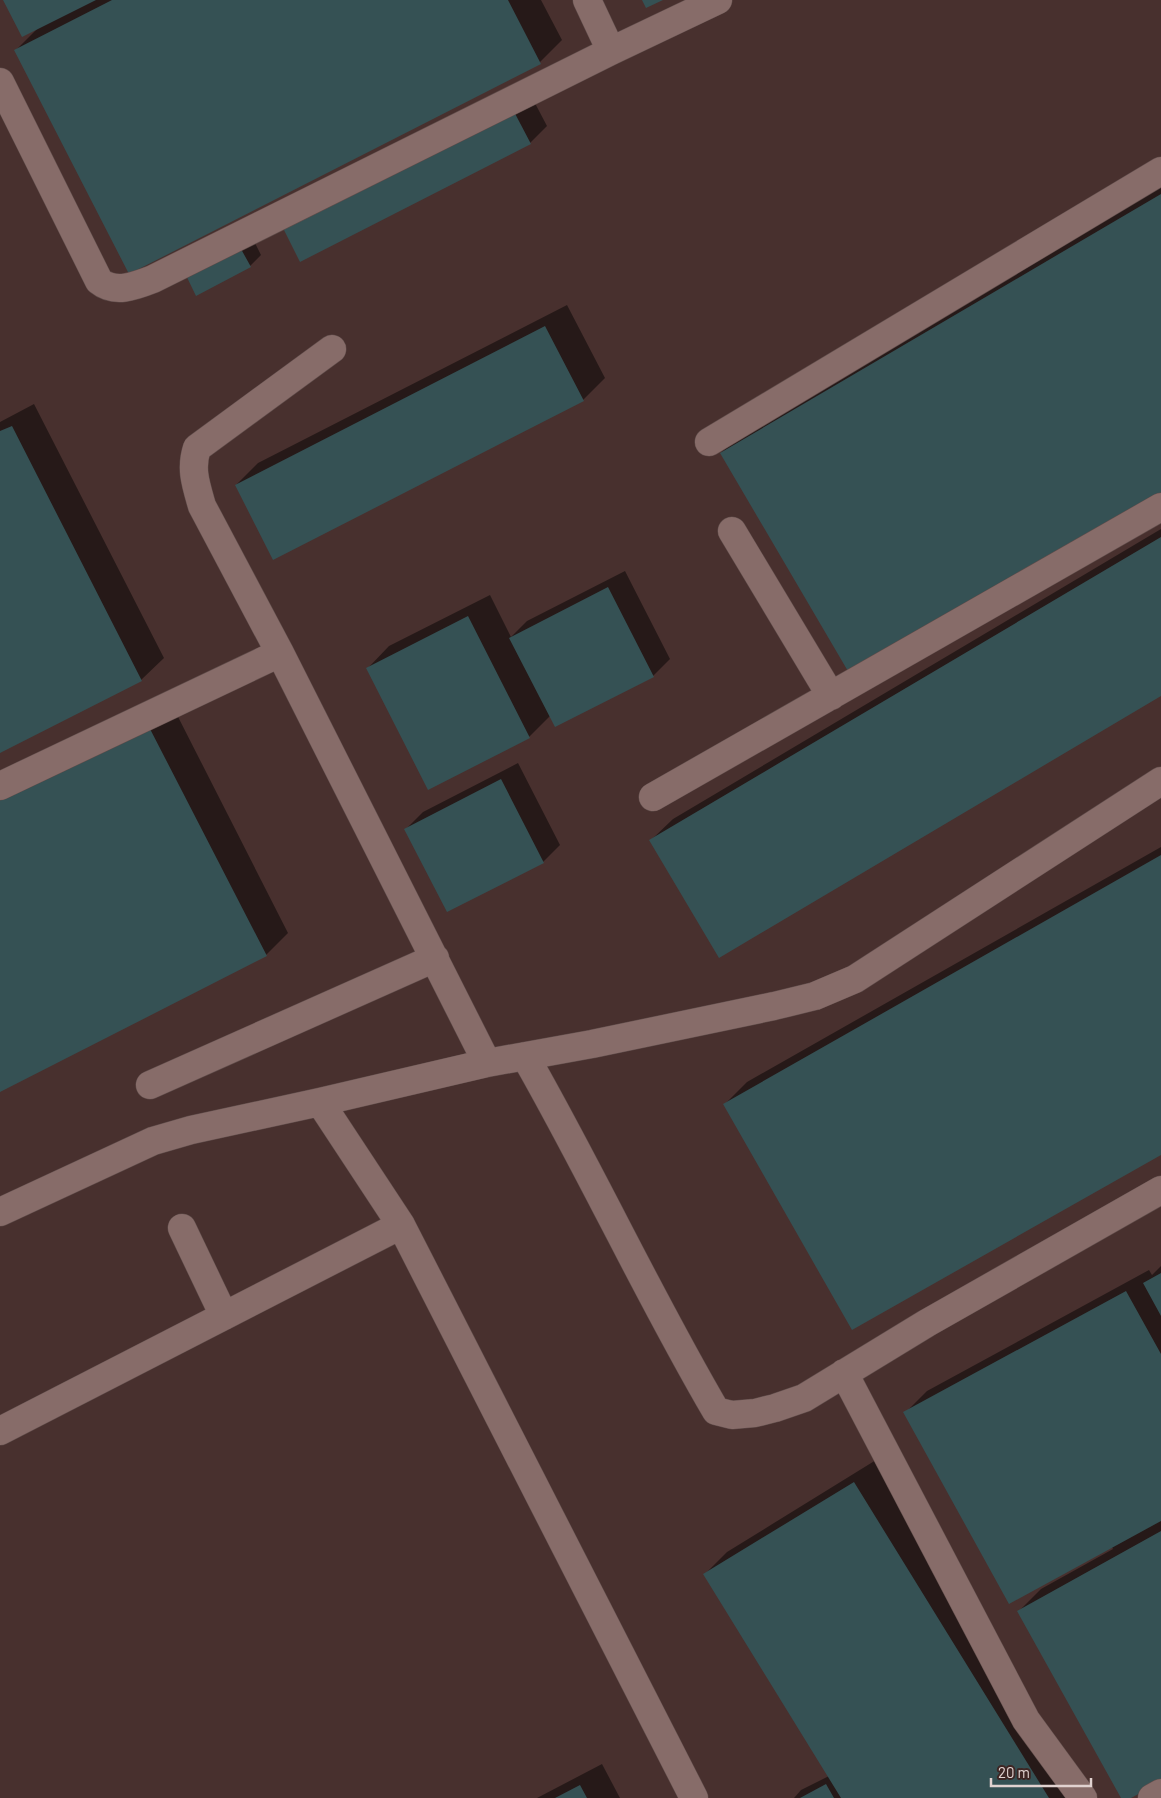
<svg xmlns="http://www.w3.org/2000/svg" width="1161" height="1798" viewBox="0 0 1161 1798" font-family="Barlow,sans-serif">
	<rect width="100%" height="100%" fill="#48302e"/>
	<path fill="#0007" d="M5,0h536l21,40 -22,22 -524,-12 21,-21z
		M527,88l20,38 -17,17 -229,117z
		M1161,186v309l-440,-42 22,-22z
		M248,229l13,26 -11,11 -53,28z
		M567,305l38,73 -22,22 -347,85 22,-22z
		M34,404l130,254 -23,22 -141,72v-330z
		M1161,529v166l-511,146 23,-22z
		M625,571l45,88 -17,17 -103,40 -21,21 -162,-68 22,-23 101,-51 21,42 16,-16z
		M171,703l117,230 -22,22 -266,136v-300z
		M518,763l42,82 -17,17 -137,-33 17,-17z
		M1161,847v306l-436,-49 22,-22z
		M1161,1266v514l-32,18h-6l-104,-187 22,-22 72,-40 -1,-2 -207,-134 22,-22 222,-121 3,5z
		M876,1460l206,338h-288l7,-8 28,-14 -124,-202 22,-22z
		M602,1764l18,34h-83z"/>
	<path fill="#355154" d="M3,0h93l-74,37z
		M112,0h396l33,64 -412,210 -115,-224z
		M642,0h21l-17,8z
		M510,104l21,40 -231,118 -20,-40z
		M1161,194v302l-309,182 -132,-225z
		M236,240l15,27 -55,29 -14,-29z
		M545,326l39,75 -311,159 -38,-75z
		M12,426l130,255 -142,72v-322z
		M1161,537v159l-442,262 -70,-118z
		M608,587l46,90 -99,50 -46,-89z
		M468,616l62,122 -102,52 -62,-122z
		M148,725l119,231 -267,136v-292z
		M501,779l43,84 -97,49 -43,-83z
		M1161,855v300l-309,175 -129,-226z
		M1161,1273v43l-18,-33z
		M1126,1291l35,63v167l-152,83 -106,-192z
		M854,1482l195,316h-208l-138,-224z
		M1161,1531v251l-30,16h-10l-104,-187z
		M826,1784l8,14h-34z
		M580,1785l7,13h-32z"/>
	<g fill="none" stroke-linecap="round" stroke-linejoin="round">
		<defs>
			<path id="minor" d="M587,0l24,51
				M0,82l99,199c16,13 36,5 54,-2l458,-228 107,-51
				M332,349l-135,99c-7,21 -1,37 5,58l78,147 207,410
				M709,442l452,-271
				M732,531l99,165
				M0,786l280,-133
				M653,797l508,-290
				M525,1056c67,117 123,239 191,355l16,4 23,-2 20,-5 29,-10 123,-75 234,-133
				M150,1085l285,-127
				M320,1102l81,123 293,573
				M0,1212l153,-71 38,-11 129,-28 167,-39 105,-19 182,-38 41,-10 40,-17 306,-198
				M182,1228l42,88
				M844,1373l182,347 57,78
				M0,1431l401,-206
				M1152,1798l9,-5"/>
		</defs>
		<use href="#minor" stroke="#5f4c4a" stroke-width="29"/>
		<use href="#minor" stroke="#876c69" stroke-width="28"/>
	</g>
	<path d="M991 1778v8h100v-8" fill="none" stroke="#e1d2d0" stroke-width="2.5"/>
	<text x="998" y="1778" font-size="15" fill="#e1d2d0" stroke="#3d2624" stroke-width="4" paint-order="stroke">20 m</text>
</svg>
